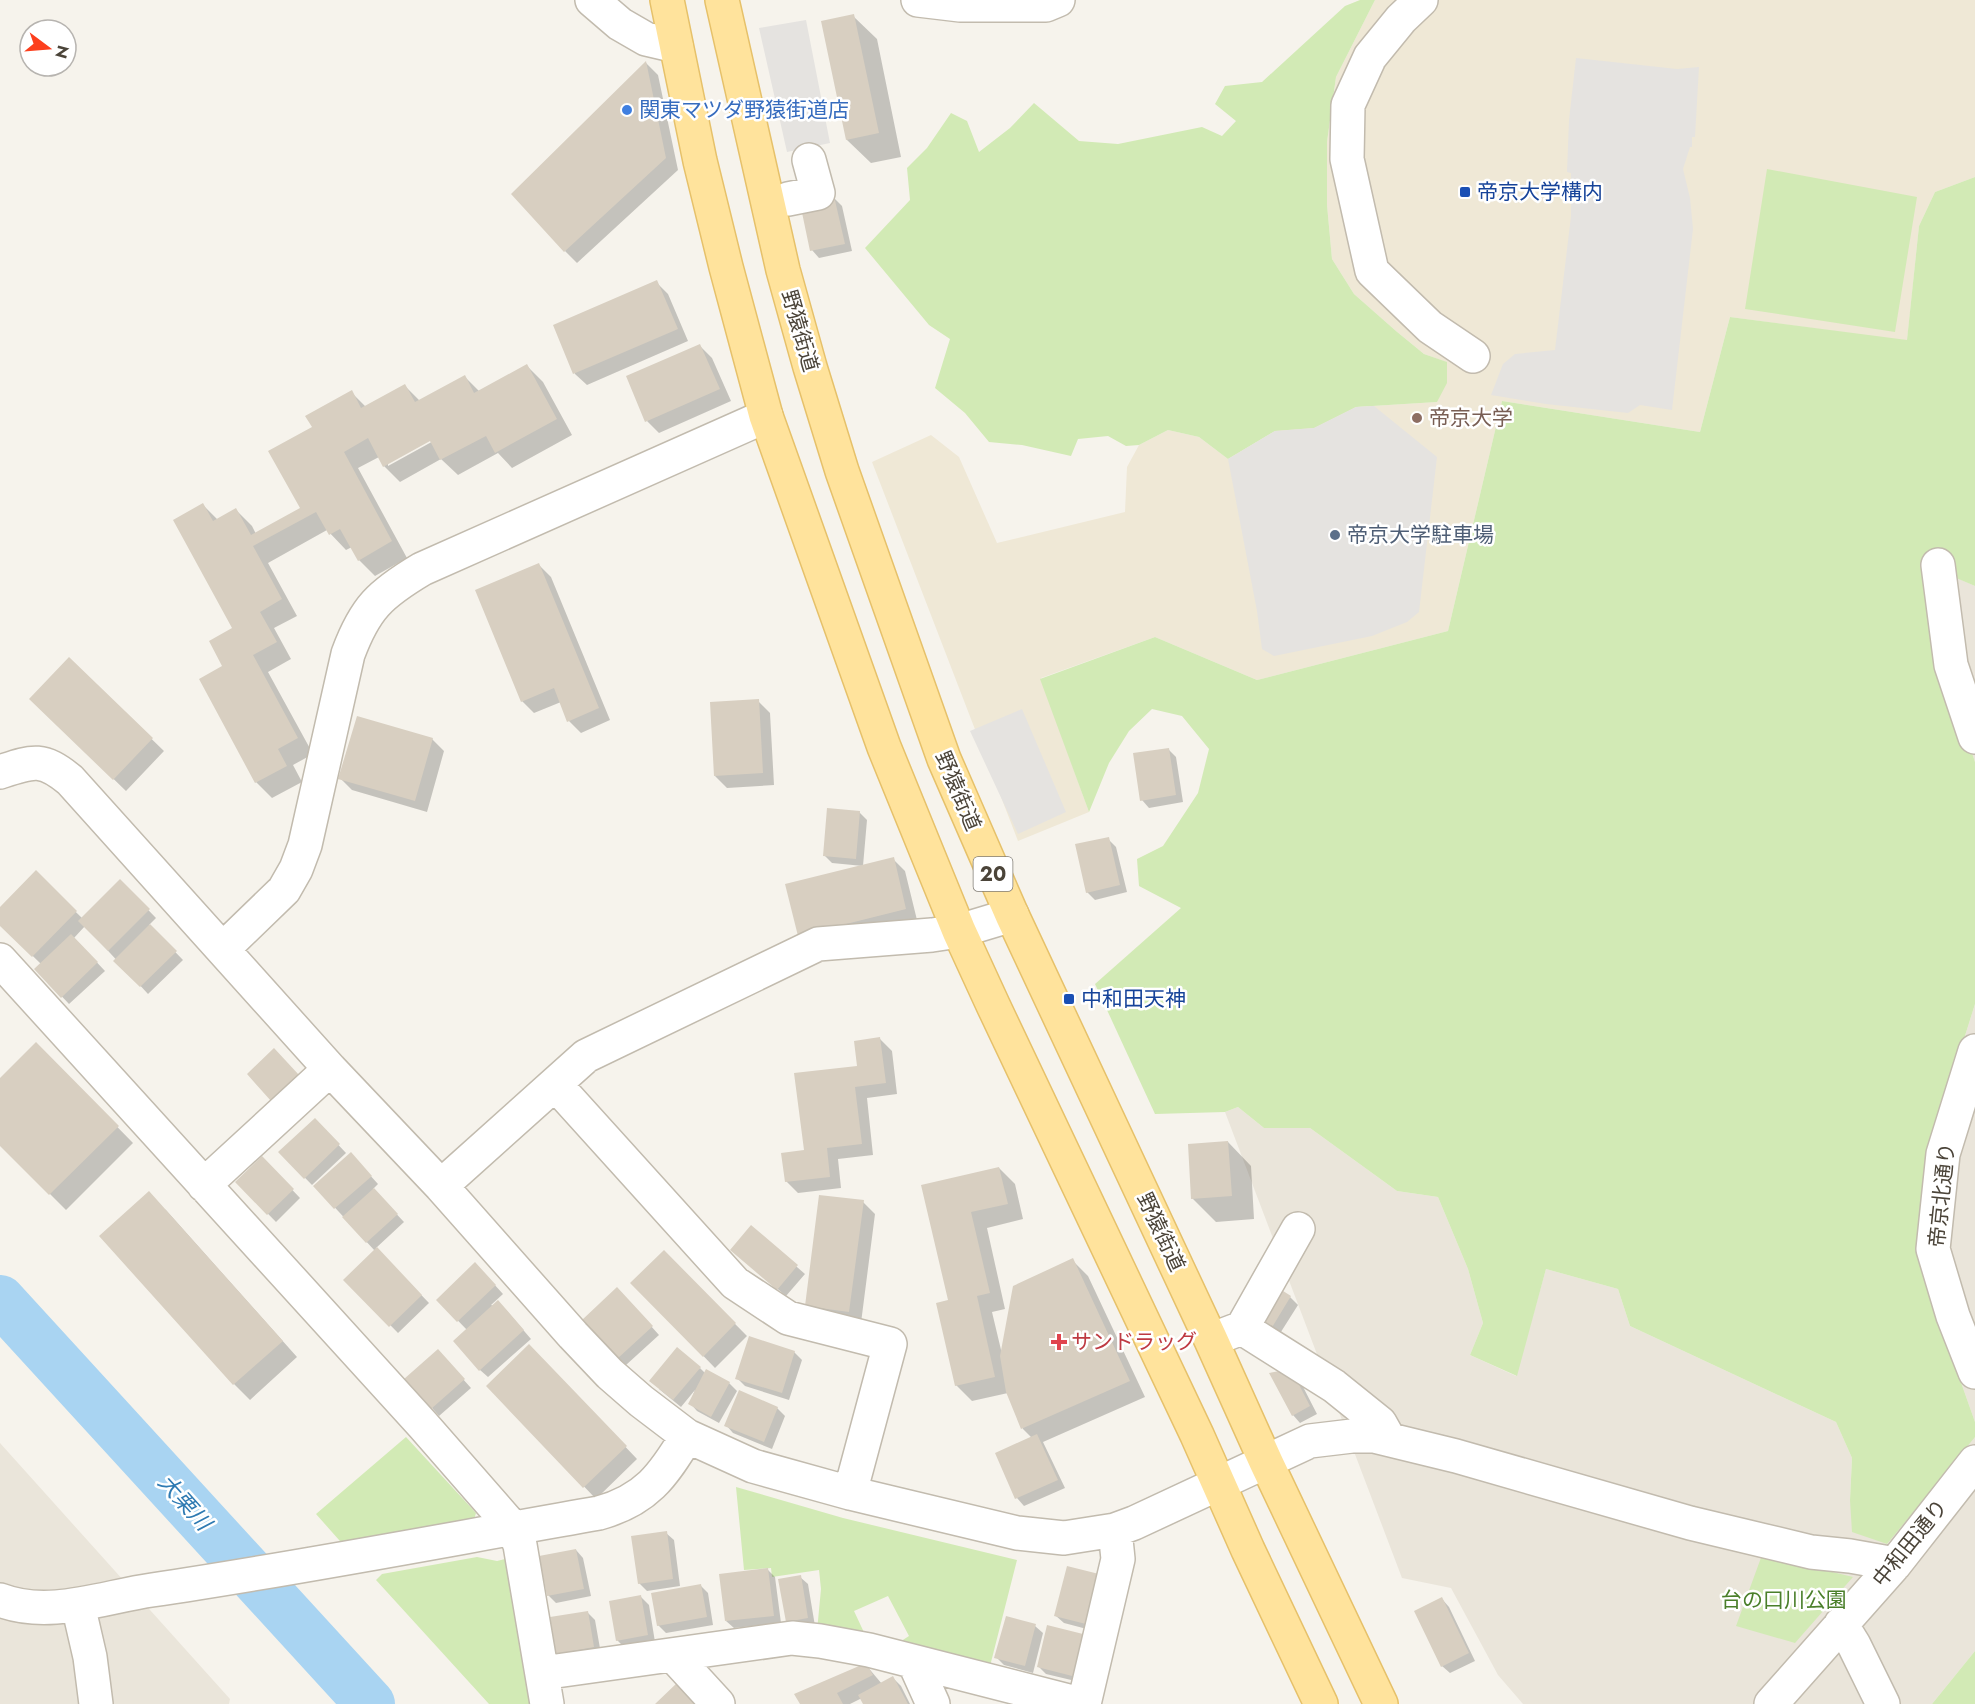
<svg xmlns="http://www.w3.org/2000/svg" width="1975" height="1704" viewBox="0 0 1975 1704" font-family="Jost,'Noto Sans JP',sans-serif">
	<rect width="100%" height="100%" fill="#f6f3ec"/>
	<path fill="#eae5da" d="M1928,565l47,21v176l-31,-95z
		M1975,1004v418l-35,-99 -21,-70 6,-90z
		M1238,1107l26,21h46l87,63 41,6 30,72 15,54 -13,32 46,21 30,-107 72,20 12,37 206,96 16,36 -2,42 125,-63v214l-43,53h-409l-25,-29 -47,-87 -49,-10 -177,-466z
		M0,1443l230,256 -1,5h-229z"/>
	<path fill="#efe8d6" d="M1375,0h600v177l-40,15 -16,34 -12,115 -177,-24 -30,115 -198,-31 -54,230 -191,49 -102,-43 -114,41 48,134 -71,29 -146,-379 59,-27 28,22 38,86 128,-31 2,-45 12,-22 29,-15 31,7 29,22 47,-28 81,-24 81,-5 9,-40 -22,-8 -28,-23 -42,-37 -22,-35 -5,-54v-63l9,-65z"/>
	<path fill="#d2eab5" d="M1360,0h15l-39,77 -9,65v63l5,54 22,35 42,37 28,23 23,8v21l-10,19 -81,5 -42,21 -39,3 -47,28 -29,-22 -31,-7 -29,15 -13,1 -18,-10 -30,3 -7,17 -49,-11 -33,-3 -24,-29 -30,-25 15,-49 -21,-14 -64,-77 45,-48 -3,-32 20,-20 24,-35 16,8 12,31 31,-24 24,-25 45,38 39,3 84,-17 20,9 14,-15 -21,-17 10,-18 37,-4 83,-76z
		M1767,169l150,28 -22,135 -150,-23z
		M1975,177v409l-47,-20 16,101 31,95v242l-50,159 -6,90 21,70 35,99v15l-88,107 -35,-12 -2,-32 2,-42 -16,-36 -206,-96 -12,-37 -72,-20 -29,107 -47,-21 13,-32 -15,-54 -30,-72 -41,-6 -87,-63h-46l-26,-21 -13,5 -70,2 -60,-130 86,-76 -42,-22 -2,-27 26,-13 35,-53 11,-44 -27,-33 -30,-7 -23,22 -20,32 -20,49 -49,-133 115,-42 102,43 191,-49 54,-230 198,31 30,-115 177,23 12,-114 16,-34z
		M406,1437l70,76 -3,10 -126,26 -31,-35z
		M736,1487l107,31 174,42 -28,110 -97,-23 17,-11 -21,-40 -34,15 14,30 -51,-10 4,-42 -2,-19 -47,7 -1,-9 -27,2z
		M1762,1555l91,22 -58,66 -59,-17z
		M477,1557l20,4 12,-3 26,146h-46l-113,-124 6,-6z
		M1975,1651v53h-43z"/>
	<path fill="#e5e3e0" d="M806,20l24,123 -43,9 -28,-124z
		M1576,58l101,11 22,-2 -4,70h-3v10h-2l-7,22 7,29 3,31 -21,181 -32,-5 -12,8 -82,-9 -55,-9 12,-31 12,-10 40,-4 16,-134v-43l-4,-1 2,-52z
		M1374,406l63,51 -18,155 -12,10 -35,14 -98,20 -12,-7 -5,-38 -29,-152 47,-28 39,-3 42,-21z
		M1022,709l44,103 -48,22 -48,-103z"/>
	<path fill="#0003" fill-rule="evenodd" d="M853,16l24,23 24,118 -30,6 -24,-23z
		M646,63l12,12 20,95 -101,93 -12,-12z
		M834,198l8,8 10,45 -33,7 -7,-8z
		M656,282l12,12 20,47 -101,44 -12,-11 -20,-48z
		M700,346l12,12 19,43 -72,32 -12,-12z
		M527,366l16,16 29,53 -60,33 -14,-15 -40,22 -17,-16 -41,23 -16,-16 -5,-9 -21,11 49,90 -32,18 -16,-16 -7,-13 -6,3 -19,-20 -59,33 29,53 -23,12 17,31 -23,13 45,82 -20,11 9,17 -30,16 -16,-16 -32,-116 10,-37 -31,-124 15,15 18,-10 16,16 4,8 46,-25 12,-81 37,-36 15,15 39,-21 15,15 45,-24 14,14zM436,436l1,3 -49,27v-4z
		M539,565l12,12 59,143 -29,13 -12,-12 -8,-19 -27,11 -12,-12z
		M69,659l95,92 -38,40 -95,-92z
		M758,701l12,12 4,72 -47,3 -12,-12z
		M432,739l12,12 -17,61 -75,-22 -12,-12z
		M1168,749l8,8 7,45 -34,6 -7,-8z
		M859,812l8,8 -4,46 -31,-3 -8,-8z
		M1108,839l8,8 11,45 -32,8 -8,-8z
		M893,859l12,12 12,49 -106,27z
		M36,873l47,46 37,-38 36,37 -7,7 34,35 -35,34 -63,-68 -11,12 31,33 -36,33 -33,-35 5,-5 -41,-40v-15z
		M880,1039l12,12 5,43 -30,4 6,57 -35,4 3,29 -43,5 -12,-12 73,-114z
		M36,1044l97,99 -67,67 -66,-66v-64z
		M315,1120l31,33 -34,32 -32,-33z
		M1228,1142l23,24 3,53 -38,3 -24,-24z
		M262,1158l38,40 -24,24 -39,-40z
		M358,1162l20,22 -5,5 31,33 -28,26 53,55 -31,30 -52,-53 29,-29 -60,-65z
		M999,1168l16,16 8,35 -36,9 18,81 -13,3 10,42 70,-94 16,16 57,121 -102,45 22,46 -41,18 -7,-8 15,-60 -9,-9 -15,-36 -36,8 -16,-16 -6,-84 -27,-115z
		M863,1202l12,12 -14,109 -43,-6 -12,-12z
		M165,1209l132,148 -47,43 -16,-16z
		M751,1227l54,47 -19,22 -46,-39z
		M664,1252l83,84 -32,32 -82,-85z
		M483,1272l20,22 -12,11 15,5 25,29 -43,38 -8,-7 -13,-40 -29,-30z
		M625,1297l34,38 -33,30 -8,-8z
		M1290,1297l8,8 -19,30 -18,-10z
		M794,1352l8,8 -13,40 -44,-14 -8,-8z
		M541,1358l96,101 -41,40 -108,-113z
		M445,1359l26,29 -32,28 -7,-8z
		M700,1368l6,6 23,9 8,8 -18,32 -22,-12 -7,-8 5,-13 -14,17 -22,-18z
		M1299,1379l18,35 -17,9 -7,-8z
		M777,1408l8,8 -13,33 -39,-16 -7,-8z
		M666,1533l8,7 6,46 -33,5 -8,-8z
		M576,1550l7,8 8,38 -35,7 -8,-8z
		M1068,1567l34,66 -38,-10 -8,-7z
		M768,1570l7,7 6,46 -47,5 -8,-7z
		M800,1577l8,7 7,42 -20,3 -8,-7z
		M700,1585l8,8 5,32 -47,8 -8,-8z
		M641,1597l8,8 6,37 -30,6 -8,-8z
		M1442,1599l7,8 26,54 -25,12 -8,-7z
		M587,1612l8,8 6,34 -36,7 -7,-8z
		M1035,1626l8,7 -10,40 -29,-8 -8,-8z
		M1049,1627l39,57 -42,-10 -7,-7z
		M866,1665l16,19 11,-6 8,8 9,18h-45l-3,-6 -12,6h-49z"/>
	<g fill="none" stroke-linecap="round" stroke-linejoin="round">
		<path stroke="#a9d4f2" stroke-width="50" d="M0,1300l370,404"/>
	</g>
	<path fill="#d8cfc1" d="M854,14l25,119 -33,7 -25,-119z
		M646,61l20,97 -102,94 -53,-58z
		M834,196l11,48 -35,7 -10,-48z
		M657,280l21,49 -105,45 -20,-49z
		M700,344l20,45 -75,33 -19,-46z
		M527,364l30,55 -62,34 -9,-17 -46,24 -10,-19 -47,26 -15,-29 -24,14 48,89 -34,20 -18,-32 -11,6 -13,-23 -63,34 29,53 -22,13 17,30 -24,13 45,83 -20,11 9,17 -32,17 -56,-104 23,-13 -13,-25 23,-13 -59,-108 30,-17 10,18 23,-13 15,27 49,-27 -32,-57 44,-24 -7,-11 47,-26 9,18 44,-24 10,18 50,-27 9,18z
		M539,563l60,145 -32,14 -13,-34 -33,14 -46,-112z
		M69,657l84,81 -40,42 -84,-81z
		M759,699l4,74 -49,3 -4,-74z
		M357,716l76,22 -18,63 -77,-22z
		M1169,748l7,47 -36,6 -7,-48z
		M827,808l33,3 -4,48 -33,-3z
		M1109,837l11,48 -34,8 -11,-49z
		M894,857l12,52 -108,27 -13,-52z
		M36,870l41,41 -45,46 -32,-31v-19z
		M120,879l30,30 -42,42 -30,-30z
		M150,924l27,27 -37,36 -27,-26z
		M71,934l27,28 -37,36 -27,-29z
		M880,1037l6,46 -31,4 7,57 -35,4 3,29 -45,5 -4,-29 23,-3 -10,-77 63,-7 -3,-25z
		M36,1042l83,84 -70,69 -49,-49v-68z
		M274,1048l25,27 -28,26 -24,-27z
		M315,1118l25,26 -36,35 -26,-27z
		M1228,1141l4,55 -41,3 -3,-55z
		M351,1152l21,24 -38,33 -21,-23z
		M262,1156l32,33 -27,26 -32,-33z
		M999,1167l9,37 -37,8 19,81 -13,3 18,81 -40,9 -19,-83 12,-3 -27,-115z
		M374,1188l24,26 -32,29 -24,-26z
		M149,1191l134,150 -50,44 -134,-149z
		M819,1195l45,5 -15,112 -44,-6z
		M751,1225l47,40 -21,25 -47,-40z
		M377,1247l45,48 -33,32 -46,-47z
		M664,1250l72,73 -33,34 -73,-74z
		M1073,1258l57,123 -109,48 -15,-37 -6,-36 13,-70z
		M475,1262l21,23 -39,37 -21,-22z
		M1272,1284l19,12 -20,33 -19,-12z
		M617,1287l36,39 -36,33 -35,-39z
		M498,1300l26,30 -45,41 -26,-30z
		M749,1336l46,15 -13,42 -47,-14z
		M529,1344l98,102 -44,42 -97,-102z
		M677,1347l24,20 -28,33 -24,-19z
		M438,1349l27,30 -34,30 -27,-30z
		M706,1369l24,13 -19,35 -23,-13z
		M1291,1369l19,37 -18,10 -23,-43z
		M739,1390l39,17 -14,35 -40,-16z
		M1037,1434l21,46 -43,19 -20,-46z
		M667,1531l6,48 -35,5 -7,-48z
		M576,1549l8,40 -37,7 -8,-40z
		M1067,1566l40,10 -13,50 -40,-10z
		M768,1568l6,48 -49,5 -6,-47z
		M801,1575l7,43 -22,4 -8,-43z
		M701,1584l6,33 -50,9 -6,-33z
		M641,1595l7,40 -32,6 -7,-40z
		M1442,1597l27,56 -28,14 -27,-56z
		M588,1611l6,36 -38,7 -6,-37z
		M1006,1616l30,8 -11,42 -31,-8z
		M1047,1625l44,11 -11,42 -43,-11z
		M866,1663l7,12 -36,18 6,11h-43l-6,-10z
		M893,1676l15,28h-45l-5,-9z
		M678,1682l22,22h-45z"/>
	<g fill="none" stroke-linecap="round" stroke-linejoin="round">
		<defs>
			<path id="minor" d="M592,0l28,24 26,15 30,7
				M918,0l42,5h86l12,-5
				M1421,0l-20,19 -31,38 -22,48 -1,54 25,112 58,56 43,29
				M788,199l30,-6 -9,-33
				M1938,565l13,100 24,72
				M0,772c33,-11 42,-15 70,8l260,289 111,117 132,149 37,39 31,27 46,35 66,30 97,27 167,40 47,5 51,-8 19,-7 176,-82 42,-5h22l82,20 234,67 121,29 39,4 45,8
				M223,949l61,-59 12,-21 9,-24 43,-191c17,-46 32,-60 74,-85l344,-153
				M0,960l423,465 90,103 7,17 27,159
				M1975,1051l-32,103 -10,95 20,67 22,56
				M555,1084l180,199 53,35 102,26 -40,149
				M204,1185l126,-116
				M441,1186l145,-130 232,-112 114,-9 27,-4 53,-16
				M1242,1328l92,58 46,37 9,16
				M1221,1336l21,-8 56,-99
				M0,1600c49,19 103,-3 152,-10 149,-22 298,-51 447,-77 47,-13 64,-37 88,-77
				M78,1605l12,52 6,47
				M1841,1624l13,21 29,59
				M673,1655l45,49
				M915,1664l18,40
				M542,1673l250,-35 28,3 49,9 211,54
				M1084,1704l34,-145 -3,-29
				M1771,1704l124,-140 80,-102"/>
			<path id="major" d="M667,0l33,161 26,106 40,149 118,331 75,184 34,74 204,430 51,115 73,154
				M722,0l61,270 27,97 32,104 102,288 68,156 199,425 55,122 115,242"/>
		</defs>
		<use href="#minor" stroke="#c2bbae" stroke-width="36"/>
		<use href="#major" stroke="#e6c16a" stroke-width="36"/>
		<use href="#minor" stroke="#fff" stroke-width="33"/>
		<use href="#major" stroke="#ffe39c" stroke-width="33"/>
	</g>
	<circle fill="#3f7fe0" stroke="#fff" stroke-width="2" cx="627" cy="110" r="6"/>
	<g fill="#1a4fb4" stroke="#fff" stroke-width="2">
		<rect x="1459" y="186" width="12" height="12" rx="3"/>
		<rect x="1063" y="993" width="12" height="12" rx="3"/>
	</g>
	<circle fill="#8d6e63" stroke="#fff" stroke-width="2" cx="1417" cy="418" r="6"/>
	<circle fill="#5c6f8a" stroke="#fff" stroke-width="2" cx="1335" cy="535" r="6"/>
	<path fill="#e0444e" stroke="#fff" stroke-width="2" d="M1056 1333h6v6h6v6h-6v6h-6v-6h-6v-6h6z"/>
	<g text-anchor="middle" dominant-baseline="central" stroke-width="5" stroke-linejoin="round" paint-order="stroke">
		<rect fill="#fff" stroke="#817c74" stroke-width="1.5" x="973.5" y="857" width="39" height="34" rx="4.5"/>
		<g font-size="20" font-weight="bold" fill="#4b4439">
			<text x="993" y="874">20</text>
		</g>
		<g font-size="21" fill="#366cbe" stroke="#fff" text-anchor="start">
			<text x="639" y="110">関東マツダ野猿街道店</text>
		</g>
		<g font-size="21" fill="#164399" stroke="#fff" text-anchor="start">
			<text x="1477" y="192">帝京大学構内</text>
			<text x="1081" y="999">中和田天神</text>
		</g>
		<g font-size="21" fill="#4b4439" stroke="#fff">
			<text transform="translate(800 331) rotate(74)">野猿街道</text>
			<text transform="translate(958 791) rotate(67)">野猿街道</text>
			<text transform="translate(1942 1195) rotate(-84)">帝京北通り</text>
			<text transform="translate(1161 1232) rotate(65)">野猿街道</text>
			<text transform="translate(1910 1543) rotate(-51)">中和田通り</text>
		</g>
		<g font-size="21" fill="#785e54" stroke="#fff" text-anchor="start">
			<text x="1429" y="418">帝京大学</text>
		</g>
		<g font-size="21" fill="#4e5e75" stroke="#fff" text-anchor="start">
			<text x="1347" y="535">帝京大学駐車場</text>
		</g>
		<g font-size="21" fill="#be3a42" stroke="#fff" text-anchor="start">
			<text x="1071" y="1342">サンドラッグ</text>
		</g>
		<g font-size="21" fill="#4a7f2a" stroke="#fff">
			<text x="1784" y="1600">台の口川公園</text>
		</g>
		<g font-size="22" font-style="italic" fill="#2e7ab2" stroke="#fff">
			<text transform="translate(185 1502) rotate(48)">大栗川</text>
		</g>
	</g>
	<g transform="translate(48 48) rotate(106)"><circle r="28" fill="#ffffff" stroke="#b7b4b0" stroke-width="1.5"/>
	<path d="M0-4.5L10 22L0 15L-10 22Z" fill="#fc3f1d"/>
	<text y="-9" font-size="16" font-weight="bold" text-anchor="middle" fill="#4b4439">N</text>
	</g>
</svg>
